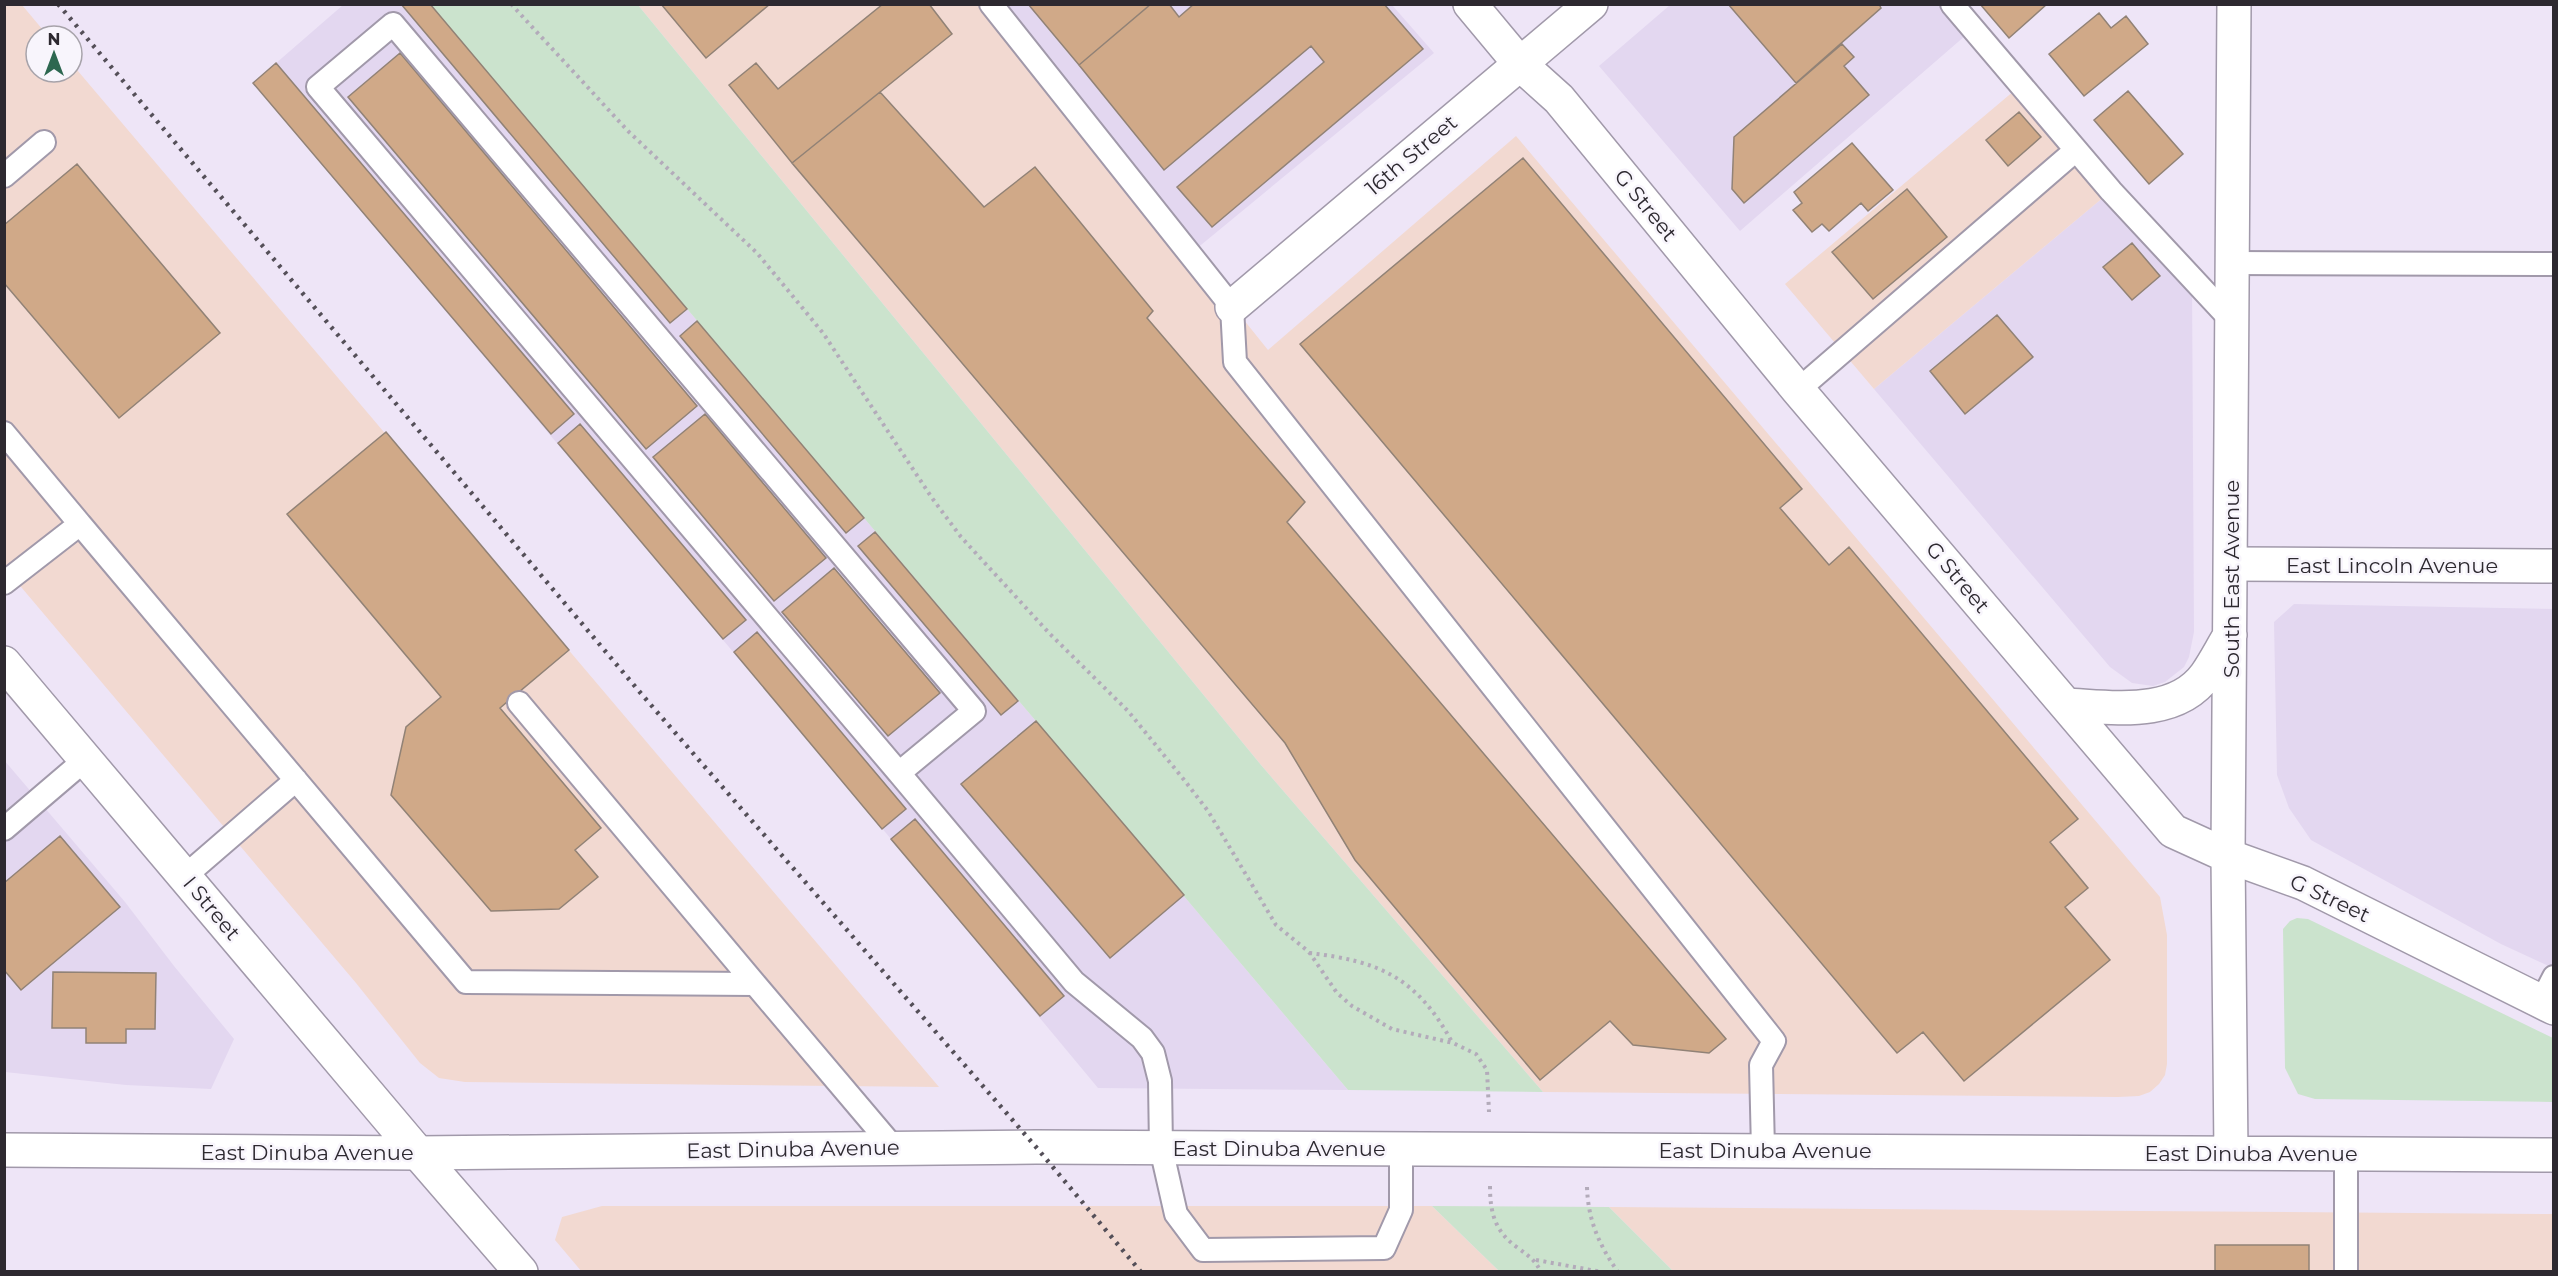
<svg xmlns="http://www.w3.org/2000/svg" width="2558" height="1276" viewBox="0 0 2558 1276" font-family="Montserrat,sans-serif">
	<rect width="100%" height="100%" fill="#eee5f7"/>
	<path fill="#e3d7f0" d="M343,5h87l918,1085 -250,-2 -207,-249 -638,-756z
		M991,5h401l42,48 -244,201z
		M1670,5h282l21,24 -233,202 -141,-165z
		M2111,191l81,90 2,351 -5,25 -5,10 -19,15 -12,4 -21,-3 -22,-16 -236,-278z
		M2294,604l259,5v359l-52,-24 -190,-104 -22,-32 -12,-33 -3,-153z
		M4,760l121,142 49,64 60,73 -23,50 -85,-4 -121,-13z"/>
	<path fill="#f2d9d1" d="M4,5h18l26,31h-12v36h36v-8l867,1023 -474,-5 -26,-4 -19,-15 -64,-80 -351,-415z
		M638,5h353l277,345 248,-214 644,761 7,38v129l-2,11 -6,9 -9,8 -11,4 -21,1 -575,-5 -282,-327z
		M2021,85l90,106 -237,198 -89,-105z
		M602,1206h830l67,65 -917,1 -27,-32 7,-23z
		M1609,1207l944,7v57h-880z"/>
	<path fill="#cbe3cd" d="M430,5h208l623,760 282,327 -195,-2z
		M2297,918l11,1 245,119v64l-238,-3 -17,-5 -13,-26 -2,-139 7,-8z
		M1432,1206l177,1 64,64h-174z"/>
	<path fill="#d0a988" stroke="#918276" stroke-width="1.5" d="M401,4h29l257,305 -17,14z
		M661,4h109l-64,54z
		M883,4h46l23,30 -160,129 -63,-78 27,-22 22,26z
		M1028,4h123l-72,61z
		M1151,4h18l10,13 15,-13h190l39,45 -211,178 -35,-40 147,-125 -13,-16 -147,124 -85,-105z
		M1728,4h151l2,4 -85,75z
		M1980,4h67l-38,34z
		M2099,13l12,15 15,-12 22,28 -64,52 -35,-42z
		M1842,44l12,13 -10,9 25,29 -125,108 -12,-14 2,-52z
		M400,53l297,353 -51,43 -298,-352z
		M276,63l298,351 -23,20 -298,-351z
		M2128,91l55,63 -34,30 -55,-64z
		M880,92l104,115 51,-40 118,144 -6,7 158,184 -18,20 439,517 -17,14 -76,-8 -23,-24 -70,59 -185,-220 -70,-117 -493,-580z
		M2019,112l22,25 -33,29 -22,-26z
		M1852,143l41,47 -25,21 -7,-8 -32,28 -7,-7 -10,8 -19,-22 9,-7 -8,-11z
		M1523,158l279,331 -22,19 49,57 20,-18 229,272 -28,23 38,46 -23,19 45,53 -146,121 -41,-49 -26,21 -597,-709z
		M77,164l143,169 -101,85 -115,-135v-58z
		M1907,189l40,48 -74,62 -41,-47z
		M2132,243l28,33 -28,24 -29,-33z
		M1997,315l36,42 -68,57 -35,-43z
		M697,321l167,197 -18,15 -166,-197z
		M705,414l121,144 -52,43 -121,-144z
		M580,424l166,196 -23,19 -165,-196z
		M386,432l183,218 -69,58 101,120 -26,22 23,27 -39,32 -68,2 -100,-116 15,-68 35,-30 -154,-183z
		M875,532l143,169 -17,14 -143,-169z
		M834,568l106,125 -52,43 -106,-124z
		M757,632l149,177 -24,20 -148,-177z
		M1036,721l148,174 -74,63 -149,-174z
		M915,819l149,177 -24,20 -149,-177z
		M60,836l60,71 -99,83 -17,-20v-87z
		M53,972l103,1 -1,56h-29v14h-40v-15h-34z
		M2215,1245h94v27h-94z"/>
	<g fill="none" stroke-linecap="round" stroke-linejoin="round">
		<defs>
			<path id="service" d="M991,4l241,303 3,55 539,679 -13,24 2,85
				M1952,4l159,187 121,130
				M393,24l581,687 -75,62 -581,-686z
				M4,176l40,-34
				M2233,263l321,1
				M1798,390l278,-240
				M4,433l76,91 -76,59
				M80,524l386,458 289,2 138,163
				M519,703l236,281
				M899,773l175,209 68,56 11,15 7,28 1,67 15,66 27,36 181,-2 17,-38v-61
				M4,829l82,-70
				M185,876l111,-96
				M2541,1002l13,-25
				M2346,1272v-118"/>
			<path id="minor" d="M1232,307l359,-303
				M2231,564l323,2
				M2228,856l75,27 251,125
				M418,1153l103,119"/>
			<path id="tertiary" d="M1470,4l50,60 39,35 239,291 375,441 55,25
				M4,663l414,490
				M2066,705c46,2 109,13 140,-30 9,-13 16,-27 24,-40
				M4,1150l414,3 618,-6 1518,8
				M2231,1153l-3,-297 6,-852"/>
		</defs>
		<use href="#service" stroke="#a199aa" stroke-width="26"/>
		<use href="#minor" stroke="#a199aa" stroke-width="36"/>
		<use href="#tertiary" stroke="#a199aa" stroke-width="36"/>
		<path stroke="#b3abba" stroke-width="4" stroke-dasharray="3 4.5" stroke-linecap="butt" d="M511,4l117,127 129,122 34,41 32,39 109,165 29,39 89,97 78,77 57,70 23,30 68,114 33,27 28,41 15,13 40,23 61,14 23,11 11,16 2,42
			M1309,953c71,8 108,25 143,89
			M1490,1186c0,27 5,46 28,62 11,8 17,12 23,24
			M1587,1187c1,33 12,58 31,85
			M1536,1260l66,12"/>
		<use href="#service" stroke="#fff" stroke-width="22"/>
		<use href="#minor" stroke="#fff" stroke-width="33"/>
		<use href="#tertiary" stroke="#fff" stroke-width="33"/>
		<path stroke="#544f58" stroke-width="4.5" stroke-dasharray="3 6" stroke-linecap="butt" d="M58,4l586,693 392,450 105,125"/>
	</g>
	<g text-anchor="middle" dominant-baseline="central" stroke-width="5" stroke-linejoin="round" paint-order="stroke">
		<g font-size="21" fill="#2d2930" stroke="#f8f5fc">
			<text transform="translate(1411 155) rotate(-40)">16th Street</text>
			<text transform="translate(1646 205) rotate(51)">G Street</text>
			<text x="2392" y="565">East Lincoln Avenue</text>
			<text transform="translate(1958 577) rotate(50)">G Street</text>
			<text transform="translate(2231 579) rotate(-90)">South East Avenue</text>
			<text transform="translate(2330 898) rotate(25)">G Street</text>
			<text transform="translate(212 908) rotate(50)">I Street</text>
			<text x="1279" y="1148">East Dinuba Avenue</text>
			<text transform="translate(793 1149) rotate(-1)">East Dinuba Avenue</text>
			<text x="1765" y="1150">East Dinuba Avenue</text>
			<text x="307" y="1152">East Dinuba Avenue</text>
			<text x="2251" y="1153">East Dinuba Avenue</text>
		</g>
	</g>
	<rect width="2558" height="1276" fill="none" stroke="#2d2930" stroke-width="12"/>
	<g transform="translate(54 54)"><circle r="28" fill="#f8f5fc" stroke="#a7a3aa" stroke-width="1.5"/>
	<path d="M0-4.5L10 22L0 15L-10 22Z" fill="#2d6750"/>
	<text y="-9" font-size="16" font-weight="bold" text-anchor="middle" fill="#2d2930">N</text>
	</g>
</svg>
